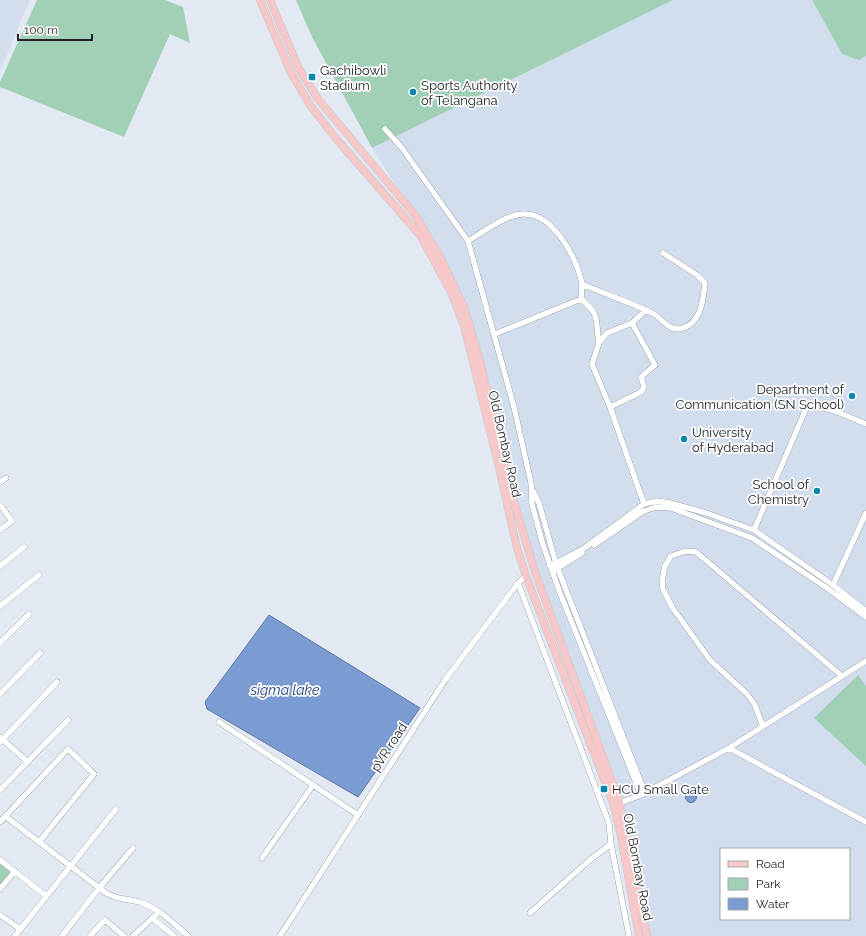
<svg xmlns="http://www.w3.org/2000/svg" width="866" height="936" viewBox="0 0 866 936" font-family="Raleway,sans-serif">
	<rect width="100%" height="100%" fill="#e2e9f3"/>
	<path fill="#d2ddee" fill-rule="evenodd" d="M0,0h30l-30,71z
		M673,0h139l30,54 17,6 7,-4v880h-216l-30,-146 -88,-236 -62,-230 -14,-34 -41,-75 -43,-67zM721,849h128v70h-128z"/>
	<path fill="#a1d0b7" d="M37,0h128l18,7 7,36 -20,-9 -46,103 -124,-50v-5z
		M296,0h377l-301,148 -60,-111z
		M812,0h54v56l-7,4 -17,-6z
		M858,675l8,11v80l-52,-48z
		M0,863l11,9 -11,14z"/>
	<path fill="#7b9cd2" stroke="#60789f" d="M269,615l151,93 -62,89 -151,-88 -2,-7z
		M685.5 797a5.5 5.5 0 1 1 11 0a5.5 5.5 0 1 1-11 0Z"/>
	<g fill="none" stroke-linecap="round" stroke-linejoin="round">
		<defs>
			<path id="minor" d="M385,129l17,19 66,93 46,166 17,76 1,21 11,41 17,48 81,202
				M468,241c16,-9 36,-26 55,-27 30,-2 55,46 59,70 23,10 49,19 72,30 8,5 17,19 29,14 19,-7 20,-28 22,-45l-8,-8 -34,-22
				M582,284l-1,15c20,16 14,21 18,44
				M495,334l86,-35
				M610,407l31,-15 3,-5 -3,-10 14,-12 -23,-42
				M0,482l6,-4
				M533,491l6,12 17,61 89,229
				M644,504l-34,-97 -18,-43 7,-21 8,-10 25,-10 13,-12
				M0,505l12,16 -12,9
				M754,530l54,-126 27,7 31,13
				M594,545l50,-34 12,-4 15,1 81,30 75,50 39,29
				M0,566l24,-19
				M550,566l33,-17 61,-45 13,-3 13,2 36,10 48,17 79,55 33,26
				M552,572l30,-19
				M518,583l91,240 2,21 18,92
				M833,585l33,-72
				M0,606l39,-31
				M0,643l29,-29
				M0,694l40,-41
				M219,722l139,93
				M763,727l-8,-22 -8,-11 -37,-34 -38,-53 -9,-18 -1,-8 3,-15 6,-10 15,-5 10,1 146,124
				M0,737l28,25
				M0,742l57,-60
				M729,748l137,74
				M0,790l68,-70
				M620,803l21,-8 88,-47 137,-87
				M5,816l101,77c11,7 21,5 33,9 20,6 34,21 49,34
				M0,822l68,-73 26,25 -55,68
				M262,858l51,-73
				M0,860l46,36
				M0,889l15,-18
				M530,913l62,-55 19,-14
				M0,915l20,14
				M152,918l22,18
				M15,936l101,-127
				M62,936l37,-48 34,-40
				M90,936l15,-16 19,16
				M133,936l26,-24
				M280,936l165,-256 73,-97 8,-7"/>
			<path id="major" d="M260,0l31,73 19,32 28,36 82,94 31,57 13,34 34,137 19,85 9,28 87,227 8,33 18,100
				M270,0l29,69 19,30 97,116 23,38 26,54 16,54 29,124 26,87 84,228 28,136"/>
		</defs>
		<use href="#minor" stroke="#757b84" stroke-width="6"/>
		<use href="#major" stroke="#c5c6c7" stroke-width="8"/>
		<use href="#minor" stroke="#fff" stroke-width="5.5"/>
		<use href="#major" stroke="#f7c8ca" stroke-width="7"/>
	</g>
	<g fill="#0787aa" stroke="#fff" stroke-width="1.5">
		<rect x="308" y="73" width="8" height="8" rx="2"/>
		<circle cx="413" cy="92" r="4"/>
		<circle cx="852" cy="396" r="4"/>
		<circle cx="684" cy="439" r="4"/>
		<circle cx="817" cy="491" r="4"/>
		<rect x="600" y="785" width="8" height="8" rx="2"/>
	</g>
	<g text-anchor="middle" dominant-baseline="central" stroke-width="3.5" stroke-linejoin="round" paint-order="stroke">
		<g font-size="13" fill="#212327" stroke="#fff" text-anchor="start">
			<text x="320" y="70">Gachibowli<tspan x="320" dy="15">Stadium</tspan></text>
			<text x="421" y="85">Sports Authority<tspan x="421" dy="15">of Telangana</tspan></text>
			<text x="844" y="389" text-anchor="end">Department of<tspan x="844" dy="15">Communication (SN School)</tspan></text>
			<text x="692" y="432">University<tspan x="692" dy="15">of Hyderabad</tspan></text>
			<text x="809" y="484" text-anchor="end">School of<tspan x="809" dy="15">Chemistry</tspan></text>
			<text x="612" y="789">HCU Small Gate</text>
		</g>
		<g font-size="13" fill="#212327" stroke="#fff">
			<text transform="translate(505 444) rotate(77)">Old Bombay Road</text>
			<text transform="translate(389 747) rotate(-57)">pVR road</text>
			<text transform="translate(638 867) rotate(79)">Old Bombay Road</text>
		</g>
		<g font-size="14" font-style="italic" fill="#163d7d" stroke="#fff">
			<text x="285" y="690">sigma lake</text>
		</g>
	</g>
	<rect x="720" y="848" width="130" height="72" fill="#ffffff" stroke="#a6a7a9"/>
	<rect x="728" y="861" width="20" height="6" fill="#f7c8ca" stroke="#a6a7a9"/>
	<text x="756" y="868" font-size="12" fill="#212327">Road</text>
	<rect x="728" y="878" width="20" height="12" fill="#a1d0b7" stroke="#a6a7a9"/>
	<text x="756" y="888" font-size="12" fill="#212327">Park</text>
	<rect x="728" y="898" width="20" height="12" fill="#7b9cd2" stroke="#a6a7a9"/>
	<text x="756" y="908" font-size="12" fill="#212327">Water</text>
	<path d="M18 34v6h74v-6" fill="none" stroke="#212327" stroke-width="2"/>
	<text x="24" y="34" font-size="12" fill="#212327" stroke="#ffffff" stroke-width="3" paint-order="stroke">100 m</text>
</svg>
